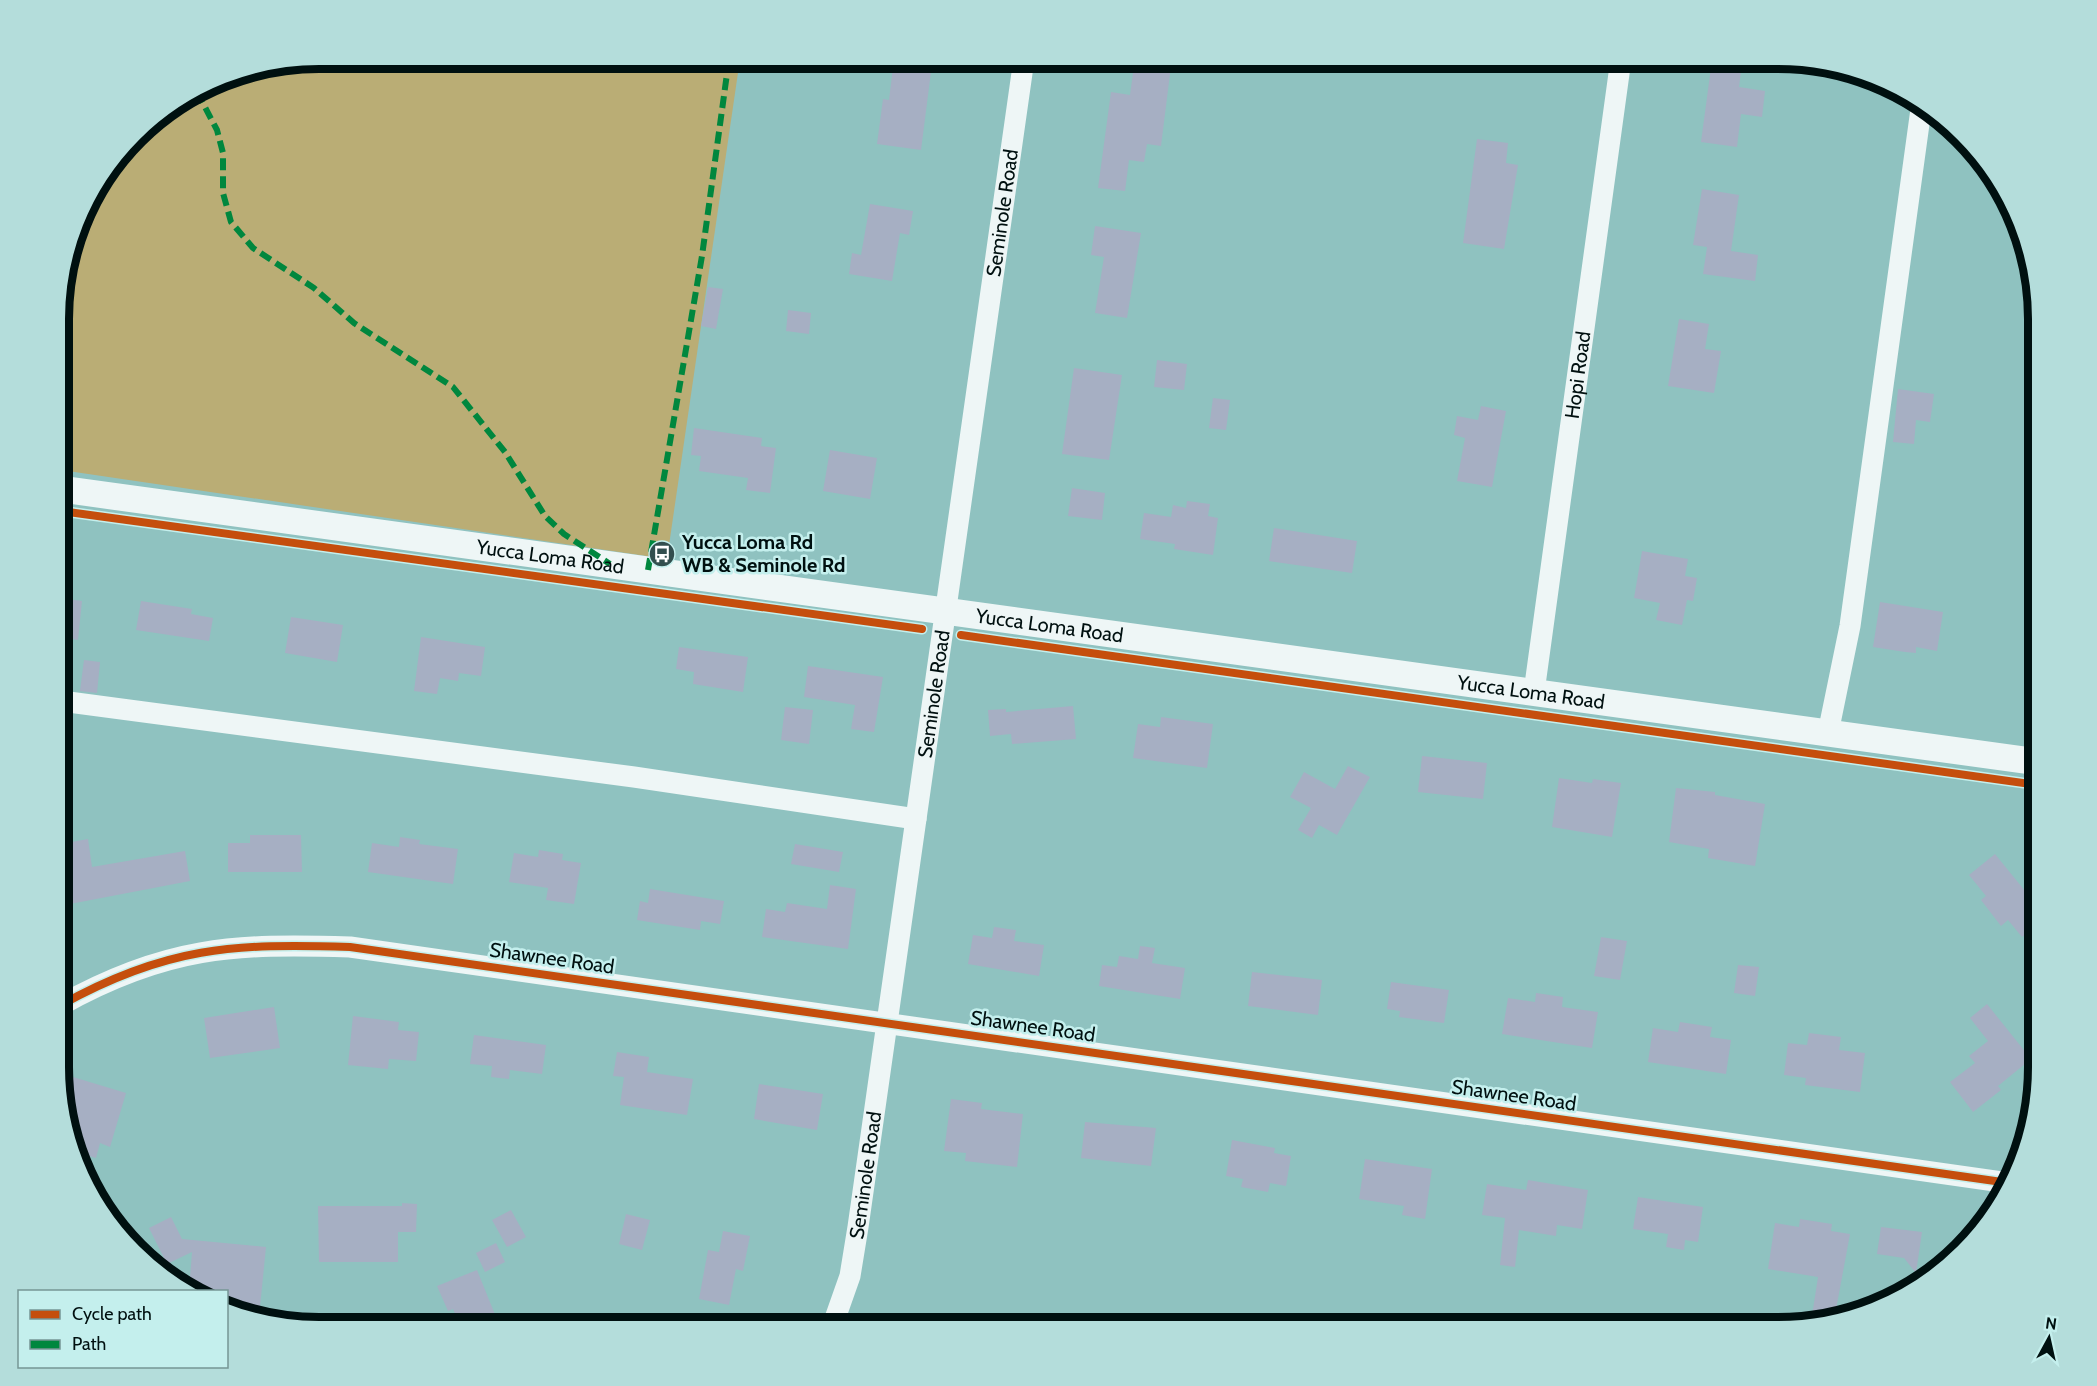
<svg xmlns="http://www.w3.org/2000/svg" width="2097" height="1386" viewBox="0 0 2097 1386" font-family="Cabin,sans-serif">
	<rect width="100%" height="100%" fill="#8fc2c0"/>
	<path fill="#baad75" d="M319,59h421l-73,500 -606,-89v-185l24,-82 62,-80 72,-45z"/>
	<path fill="#a6afc3" d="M1135,58h37l-11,88 -14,-2 -3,18 -15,-2 -4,31 -27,-3 13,-96 19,3z
		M894,59l38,5 -11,86 -44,-6 6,-45 6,1z
		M1712,60l30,4 -3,23 26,4 -3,26 -21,-3 -4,33 -36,-5z
		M1477,139l31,4 -2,20 12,2 -14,84 -41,-6z
		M1702,189l37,6 -8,56 27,4 -3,26 -52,-7 4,-27 -14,-2z
		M870,204l43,7 -4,24 -9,-2 -8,48 -43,-7 3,-21 9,2z
		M1095,226l46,7 -14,85 -32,-5 9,-56 -13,-2z
		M708,287l15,2 -7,40 -15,-3z
		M788,310l23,3 -2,21 -23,-3z
		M1679,319l30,5 -4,25 16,2 -7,42 -46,-7z
		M1157,360l30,4 -3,26 -30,-3z
		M1074,368l48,7 -13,85 -47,-6z
		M1898,389l36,5 -4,28 -14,-2 -2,24 -21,-2z
		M1213,398l17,2 -4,30 -17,-2z
		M1481,406l25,5 -14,76 -35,-6 8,-43 -11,-3 3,-19 21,4z
		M694,428l68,10 -1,8 15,2 -6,45 -24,-3 2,-12 -49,-7 2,-15 -10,-1z
		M830,450l47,8 -7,41 -47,-8z
		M1072,488l33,5 -3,27 -34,-4z
		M1187,501l23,3 -2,12 10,2 -5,37 -39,-6 1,-5 -35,-5 4,-26 27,4 2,-12 13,3z
		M1274,528l83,13 -5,32 -83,-12z
		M1642,551l46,8 -3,17 12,2 -4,23 -6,-1 -5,25 -26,-5 4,-17 -26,-5z
		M61,598l21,3 -4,39 -17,-3z
		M141,601l51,8 -1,5 22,4 -4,23 -73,-11z
		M1880,602l63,10 -6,39 -21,-4v6l-11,-1 -32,-5z
		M291,617l52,8 -6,37 -52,-9z
		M421,637l64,10 -4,29 -22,-3 -1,8 -18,-3 -3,16 -23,-3z
		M679,647l69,10 -5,35 -50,-8 1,-12 -18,-3z
		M84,660l16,2 -3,31 -17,-2z
		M808,666l75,11 -9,55 -23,-3 4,-24 -51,-8z
		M1073,706l3,33 -64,5 -1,-10 -21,2 -2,-26 18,-1v3z
		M785,707l28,3 -4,34 -28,-4z
		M1161,717l52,7 -6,44 -74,-10 5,-34 22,3z
		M1422,756l65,7 -4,36 -65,-7z
		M1348,766l22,11 -33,58 -18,-10 -7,13 -14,-8 13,-22 -21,-11 14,-25 31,17z
		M1559,778l33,5 1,-4 28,4 -9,54 -60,-10z
		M1676,788l39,4v3l50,9 -10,62 -47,-8 1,-9 -40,-7z
		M250,835h51l1,37h-74v-29h22z
		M400,837l20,3 -1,4 39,5 -5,35 -85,-12 4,-29 27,4z
		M88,839l4,28 93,-16 5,30 -120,23 -9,-60z
		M795,844l48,8 -4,20 -48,-8z
		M539,850l24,4 -1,6 19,3 -7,41 -28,-4 2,-12 -39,-6 5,-29 24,4z
		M1995,854l43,53v17l-16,13 -14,-17 -7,6 -20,-26 5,-4 -17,-21z
		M830,885l26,4 -8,60 -86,-12 4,-28 19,3 2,-9 40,6z
		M650,889l74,12 -4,23 -19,-3 -1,9 -63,-10 3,-19 8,2z
		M994,927l22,3 -2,11 30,4 -5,31 -71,-12 5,-29 19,3z
		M1601,937l26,4 -7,39 -26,-4z
		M1140,946l15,2 -3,15 33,5 -5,31 -81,-13 3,-21 15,2 2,-11 19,3z
		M1738,965l21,2 -4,29 -21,-3z
		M1252,972l70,8 -4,35 -70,-9z
		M1391,982l58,8 -5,33 -45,-6 1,-6 -13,-2z
		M1536,993l27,4 -1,10 36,5 -6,36 -90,-14 6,-36 27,4z
		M1987,1004l44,55 -33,27 3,4 -28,22 -23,-30 25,-19 -6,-7 19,-15 -18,-23z
		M274,1007l6,41 -70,10 -6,-40z
		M353,1016l46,6 -1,8 21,2 -3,29 -27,-2 -1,10 -40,-4z
		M1680,1022l32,5 -2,10 21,3 -5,34 -78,-12 5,-34 25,4z
		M1809,1033l32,4 -2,13 26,3 -5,39 -55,-7 1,-7 -22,-3 4,-32 19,2z
		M474,1035l72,10 -4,29 -32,-4 -1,9 -18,-2 1,-11 -22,-2z
		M617,1052l32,5 -2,15 46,7 -6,36 -67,-10 4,-28 -11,-1z
		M73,1077l53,16 -16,54 -10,-4 -4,15 -18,-5 -10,-30 7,-23 -8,-3z
		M759,1084l64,10 -6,36 -63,-11z
		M951,1099l31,4 -1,6 42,5 -6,53 -52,-6 1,-8 -22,-2z
		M1085,1122l71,6 -5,38 -70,-8z
		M1232,1140l43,8 -1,5 17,3 -5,30 -16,-3 -2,9 -27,-5 2,-8 -17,-3z
		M1365,1159l67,10 -7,50 -23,-4 2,-9 -45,-7z
		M1528,1180l60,10 -6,39 -25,-4 -1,11 -37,-6 -4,37 -15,-2 5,-47 -23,-3 5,-31 39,6z
		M1638,1197l65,10 -5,35 -13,-2 -1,10 -18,-3 2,-13 -35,-5z
		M402,1203l15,1 -1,28h-18v30h-79l-1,-56h84z
		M511,1210l15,27 -19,10 -15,-27z
		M626,1214l24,6 -8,30 -23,-6z
		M171,1217l11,22 84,8 -7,70 -24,-3 -9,-5v-17l-37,-1 3,-39 -25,12 -18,-36z
		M1800,1219l32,5 -1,7 19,3 -15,81 -24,7 7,-45 -50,-8 7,-46 24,4z
		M1881,1227l41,5 -6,41 -12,-15 -27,-4z
		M723,1231l27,5 -7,35 -7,-2 -7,36 -30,-6 9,-49 11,2z
		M496,1243l9,19 -20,10 -9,-19z
		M477,1270l19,47 -25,10h-10l-8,-18 -5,2 -11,-25z"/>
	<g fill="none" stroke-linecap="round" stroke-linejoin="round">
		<g stroke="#eef6f6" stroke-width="21">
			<path id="s1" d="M1534,692l87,-633"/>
			<path d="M61,701l573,76 282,42"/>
			<path d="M1828,733l22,-107 72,-524"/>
			<path d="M61,1005c104,-58 173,-62 289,-58l1659,236"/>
			<path id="s2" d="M832,1327l18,-51 8,-49 166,-1168"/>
		</g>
		<path stroke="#eef6f6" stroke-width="27" id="s3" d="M61,489l1977,273"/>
		<path stroke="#00873e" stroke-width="6" stroke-dasharray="12 6" stroke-linecap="butt" d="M197,92l20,38 6,23v40l8,29 22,26 61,40 40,35 99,64 52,65 40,64 19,18 46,30
			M648,570l54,-314 27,-197"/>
		<defs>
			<path id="cycleway" d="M61,511l861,118
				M961,635l1077,150
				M61,1005c104,-58 173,-62 289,-58l1659,236"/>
		</defs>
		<use href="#cycleway" stroke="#c4efed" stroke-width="11"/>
		<use href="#cycleway" stroke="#c54e0d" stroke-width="8"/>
	</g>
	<defs>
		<symbol id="bus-disc" viewBox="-11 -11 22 22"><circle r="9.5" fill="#324e4e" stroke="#c4efed"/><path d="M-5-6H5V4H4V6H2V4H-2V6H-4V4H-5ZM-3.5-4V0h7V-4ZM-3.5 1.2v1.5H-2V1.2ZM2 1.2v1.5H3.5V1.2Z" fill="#fff"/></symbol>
	</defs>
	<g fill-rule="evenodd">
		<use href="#bus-disc" x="647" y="539" width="30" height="30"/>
	</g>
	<g text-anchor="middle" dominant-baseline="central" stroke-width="5" stroke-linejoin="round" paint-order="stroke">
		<g font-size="20" fill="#001010" stroke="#c4efed">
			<text stroke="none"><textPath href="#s2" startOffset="1128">Seminole Road</textPath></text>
			<text stroke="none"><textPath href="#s1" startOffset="320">Hopi Road</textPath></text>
			<text stroke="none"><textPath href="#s3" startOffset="494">Yucca Loma Road</textPath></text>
			<text stroke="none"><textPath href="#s3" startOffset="998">Yucca Loma Road</textPath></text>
			<text stroke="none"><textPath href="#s3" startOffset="1484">Yucca Loma Road</textPath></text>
			<text stroke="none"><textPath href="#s2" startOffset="642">Seminole Road</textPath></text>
			<text transform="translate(552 958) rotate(8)">Shawnee Road</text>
			<text transform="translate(1033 1026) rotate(8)">Shawnee Road</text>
			<text transform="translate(1514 1095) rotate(8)">Shawnee Road</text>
			<text stroke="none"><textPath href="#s2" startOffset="156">Seminole Road</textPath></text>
		</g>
		<g font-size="20" font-weight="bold" fill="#001010" stroke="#c4efed" text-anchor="start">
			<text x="682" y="542">Yucca Loma Rd<tspan x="682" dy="23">WB &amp; Seminole Rd</tspan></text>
		</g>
	</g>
	<path d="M0 0H2097V1386H0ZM319 69H1778A250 250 0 0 1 2028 319V1067A250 250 0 0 1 1778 1317H319A250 250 0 0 1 69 1067V319A250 250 0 0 1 319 69Z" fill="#b4dddb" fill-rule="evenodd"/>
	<path fill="none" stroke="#001010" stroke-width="8" d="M319 69H1778A250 250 0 0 1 2028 319V1067A250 250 0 0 1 1778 1317H319A250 250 0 0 1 69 1067V319A250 250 0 0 1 319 69Z"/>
	<rect x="18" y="1290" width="210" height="78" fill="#c4efed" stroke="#769695" stroke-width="1.5"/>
	<rect x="30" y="1310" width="30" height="9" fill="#c54e0d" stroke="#769695" stroke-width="1.5"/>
	<text x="72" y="1320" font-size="18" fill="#001010">Cycle path</text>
	<rect x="30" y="1340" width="30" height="9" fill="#00873e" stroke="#769695" stroke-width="1.5"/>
	<text x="72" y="1350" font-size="18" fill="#001010">Path</text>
	<g transform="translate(2049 1338) rotate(8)" stroke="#c4efed" stroke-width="4.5" paint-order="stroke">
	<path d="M0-4.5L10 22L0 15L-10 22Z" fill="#001010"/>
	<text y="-9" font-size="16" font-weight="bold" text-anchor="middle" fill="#001010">N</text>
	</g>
</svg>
